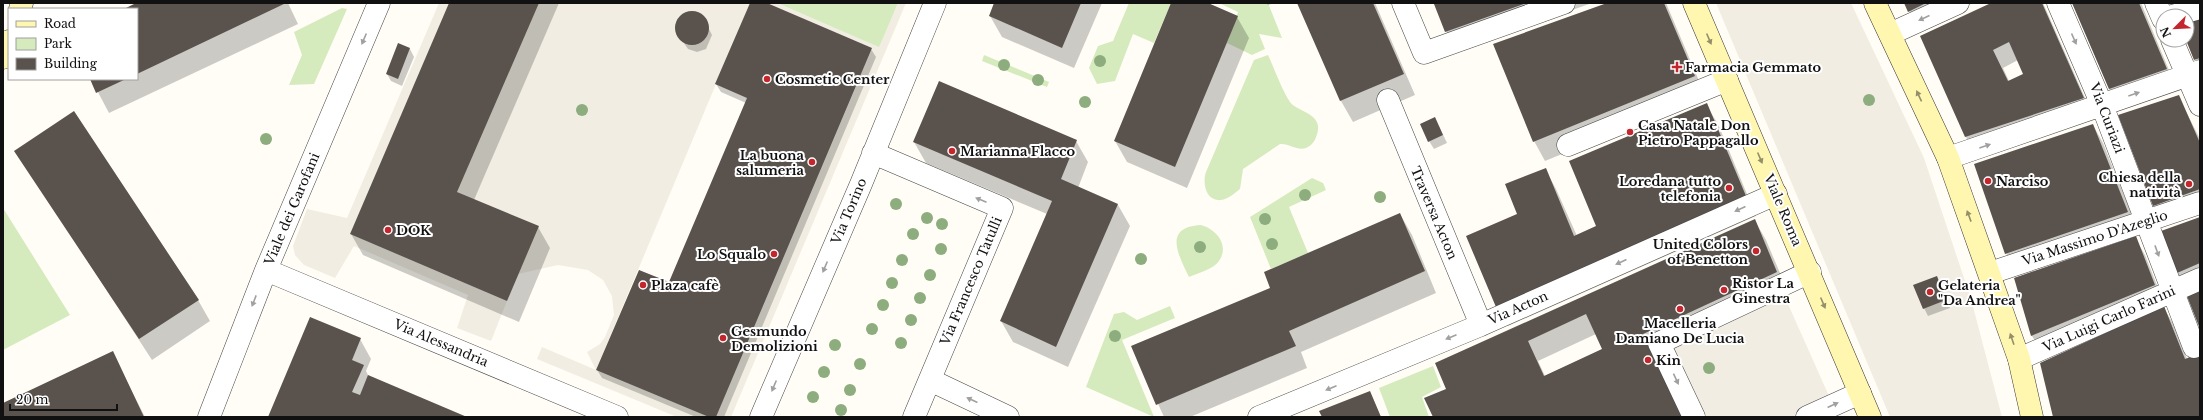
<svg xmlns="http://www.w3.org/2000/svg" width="2203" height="420" viewBox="0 0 2203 420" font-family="'Libre Baskerville',serif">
	<rect width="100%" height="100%" fill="#fffdf5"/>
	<path fill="#d5ebbd" d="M777,3h121l-18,45z
		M1129,3h42l-17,40 -21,-9 -18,47 -18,3 -8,-16 9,-22 15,-5z
		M1219,3h49l14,35 -23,-4 6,15 -13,6 -25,-12 11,-31z
		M342,8l5,1 -33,75 -25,1 13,-30 -8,-23z
		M984,55l65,27 -2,5 -65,-26z
		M1268,55c7,15 13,33 22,47 8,11 36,11 26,35 -1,4 -5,9 -10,11 -9,3 -17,-5 -26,-4l-37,25 -3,20c-5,4 -12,10 -19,11 -15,2 -19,-17 -15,-28l48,-112z
		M1312,178l11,5 3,7 -37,17 19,46 -37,16 -21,-52z
		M3,208l67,107 -67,35z
		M1201,225c15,4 29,20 18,36 -5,8 -21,12 -30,16 -10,-21 -27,-50 12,-52z
		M1170,306l5,12 -53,22 32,77 -68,-30 28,-73 10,-2 13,8z
		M1433,366l8,21 -19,10 7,20h-39l-11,-29z"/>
	<path fill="#f1ede2" d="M439,3h10l-99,231 157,67 -16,40 -34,-13 11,-33 -114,-49 -19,32 -31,-13 -9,-10 -2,-9 14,-37 40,9z
		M539,3h211l-154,367 113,47h-32l-140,-58 5,-12 54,23 -9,-18 13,-8 5,-7 9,-22 -2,-19 -9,-16 -15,-10 -30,-5 -40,9 21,-48 -82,-34z
		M767,3h10l102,44 19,-44h8l-175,414h-15l156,-368z
		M1716,3h135l73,155 47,141 31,118h-112z
		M1780,286l53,119 -26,12h-113l-35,-74z"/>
	<path fill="#0003" fill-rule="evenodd" d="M139,3h149l10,21 -189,89 -18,-34h46v-70h-11z
		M450,3h109l-85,197 64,27 12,21 -31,74 -156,-67 -12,-21z
		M751,3h14l106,46 5,8 -152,360h-28l-94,-39 -5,-8 72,-86 77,-181 -25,-11 -5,-8z
		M995,3h107l-28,65 -72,-31 -12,-21z
		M1172,3h33l32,14 12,21 -62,150 -60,-26 -12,-21z
		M1266,3h8l-6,2z
		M1298,3h77l40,92 -62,27 -12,-21z
		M1439,3h153l-105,37 -36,-1 -5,-8z
		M1610,3h56l39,92 -160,66 -11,-20z
		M1905,3h68l-54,26z
		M1993,3h50l50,113 -117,39 -10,-18 -45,-101zM2018,60l7,14 -16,7 -6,-13z
		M2073,3h68l35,84 -56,19 -11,-17z
		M2170,3h30v65l-13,-28v-24l-15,-8z
		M693,12l10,5 9,18 -6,14 -9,3 -9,-3 -11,-16 -1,-5 1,-5 6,-8z
		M399,45l11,4 4,8 -12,29 -11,-5 -4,-7z
		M2178,96l22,43v72l-35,12 -11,-18z
		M1706,105l12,19 38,92 -248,110 -11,-19 22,-92 26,-46 11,20 21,47 21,-9z
		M2093,125l10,18 35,87 -122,41 -10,-18z
		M1439,126l8,17 -13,6 -5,-8z
		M1076,141l12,21 -10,26 40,17 12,21 -62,141 -55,-25 -12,-21 46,-107 -121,-51 -12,-21z
		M16,151l182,149 12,21 -58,39z
		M1400,214l12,21 24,58 -135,59 6,16 -117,49h-26l-32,-71 140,-58z
		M2200,218v62l-14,7 -8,-14 -15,-42z
		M1755,221l11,19 22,52 -135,62 -219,63 14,-28 -11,-26zM1596,334l7,15 -58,27 -7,-15z
		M2135,238l10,17 19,48 -121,50 -11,-17 -17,-58z
		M1936,277l14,31 -22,8 -4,-8z
		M2164,308l11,19 12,32 13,58h-146z
		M360,339l11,20 -5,12 3,6 95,40h-195z
		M112,352l33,65h-142v-13z
		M1370,392l11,25h-58z"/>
	<path fill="#5a524d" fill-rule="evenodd" d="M136,3h150l-149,71v-65h-13z
		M449,3h90l-82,189 82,34 -32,75 -157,-67z
		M750,3h17l105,45 -156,369h-7l-113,-47 43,-100 30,12 78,-184 -32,-14z
		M994,3h87l-19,45 -73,-32z
		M1171,3h37l30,13 -63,151 -61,-26z
		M1297,3h76l31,71 -64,27z
		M1436,3h91l-82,29 -11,-28z
		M1607,3h57l31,73 -162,66 -40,-98z
		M1904,3h22l-18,9z
		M1991,3h51l42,95 -119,39 -45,-101zM2009,42l14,32 -15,7 -15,-31z
		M2072,3h67l28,66 -58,20z
		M675 28a17 17 0 1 1 34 0a17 17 0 1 1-34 0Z
		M2200,17v41l-6,2 -8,-20 1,-19z
		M398,43l12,5 -12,31 -12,-5z
		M90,79h36l-30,14z
		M939,81l138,59 -16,39 57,25 -62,143 -56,-26 52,-120 -139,-59z
		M2179,95l21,48v46l-47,17 -35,-91z
		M1707,103l39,93 -250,111 -30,-71 51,-22 -12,-30 41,-16 28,68 22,-10 -27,-65z
		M74,111l125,189 -60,39 -125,-188z
		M1435,117l8,18 -15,7 -8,-18z
		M2093,124l35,88 -123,42 -31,-90z
		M1400,213l25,58 -136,60 7,15 -140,59 -25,-59 139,-58 -6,-16z
		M2200,217v46l-23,10 -16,-42z
		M1755,219l22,53 -134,62 39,83h-249l-9,-19 22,-9 -11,-26zM1586,314l16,35 -58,27 -16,-35z
		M2136,236l19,49 -124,51 -17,-58z
		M1937,276l9,24 -23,9 -10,-24z
		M2200,290v39l-13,-33z
		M2164,306l21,53 15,-6v64h-147l-13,-54z
		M310,317l51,21 -9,22 12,5 -12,27 8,3 8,-20 99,42h-199z
		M113,351l31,66h-141v-14z
		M1370,391l11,26h-59l-3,-6z"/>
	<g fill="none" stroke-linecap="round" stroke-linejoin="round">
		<defs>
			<path id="street" d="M1403,3l21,50 140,-50
				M2058,3l44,102 92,242
				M2156,3l7,16
				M2172,16l28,-8
				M1890,34l68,-31
				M2172,40l28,65
				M1388,100l93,225
				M1568,145l159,-65
				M873,153l129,55 -88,209
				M1948,158l252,-87
				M266,270l351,147
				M1990,273l210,-70
				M2019,359l181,-80
				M930,380l78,37
				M209,417l57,-147 113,-267
				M761,417l100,-233 74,-181
				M1259,417l222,-92 295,-131
				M1694,417l-35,-74 151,-71
				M1807,417l53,-24"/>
			<path id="secondary" d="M1694,3l176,414
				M1875,3l73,155 71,201 13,58
				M20,9l2,-6
				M3,58l6,-17"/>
		</defs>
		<use href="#street" stroke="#444" stroke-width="23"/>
		<use href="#secondary" stroke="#333" stroke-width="23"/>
		<use href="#street" stroke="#fff" stroke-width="22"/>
		<use href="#secondary" stroke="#fff6b0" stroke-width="22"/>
	</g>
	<g fill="#8dad7f">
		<circle cx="1100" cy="61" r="6"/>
		<circle cx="1004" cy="65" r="6"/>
		<circle cx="1038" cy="80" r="6"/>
		<circle cx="1869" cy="100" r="6"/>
		<circle cx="1085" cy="102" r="6"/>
		<circle cx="582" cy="110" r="6"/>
		<circle cx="266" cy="139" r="6"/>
		<circle cx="1305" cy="195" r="6"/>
		<circle cx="1380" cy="197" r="6"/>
		<circle cx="896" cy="204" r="6"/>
		<circle cx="927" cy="218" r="6"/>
		<circle cx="1265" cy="219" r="6"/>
		<circle cx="942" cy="224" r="6"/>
		<circle cx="913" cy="234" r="6"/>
		<circle cx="1272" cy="244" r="6"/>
		<circle cx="1200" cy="247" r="6"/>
		<circle cx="941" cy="249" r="6"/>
		<circle cx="1141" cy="259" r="6"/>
		<circle cx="902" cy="260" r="6"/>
		<circle cx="930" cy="275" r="6"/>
		<circle cx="892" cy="283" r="6"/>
		<circle cx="920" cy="298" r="6"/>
		<circle cx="883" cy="305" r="6"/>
		<circle cx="911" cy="320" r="6"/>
		<circle cx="872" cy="329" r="6"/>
		<circle cx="1115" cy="336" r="6"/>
		<circle cx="901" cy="343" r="6"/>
		<circle cx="835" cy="345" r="6"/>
		<circle cx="860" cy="364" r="6"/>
		<circle cx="1709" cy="368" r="6"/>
		<circle cx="824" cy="372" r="6"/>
		<circle cx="850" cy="390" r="6"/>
		<circle cx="813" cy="397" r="6"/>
		<circle cx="841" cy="410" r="6"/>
	</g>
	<defs><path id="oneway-solid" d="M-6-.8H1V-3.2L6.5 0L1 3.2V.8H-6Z"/></defs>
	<g fill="#a0a0a0">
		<use href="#oneway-solid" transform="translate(1924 18) rotate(156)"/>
		<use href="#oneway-solid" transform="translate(364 39) rotate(113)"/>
		<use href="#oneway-solid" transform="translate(2074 39) rotate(66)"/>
		<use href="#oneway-solid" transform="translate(2134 94) rotate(-19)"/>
		<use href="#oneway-solid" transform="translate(1985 146) rotate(-19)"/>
		<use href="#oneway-solid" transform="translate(981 200) rotate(-157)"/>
		<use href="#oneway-solid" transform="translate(1740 209) rotate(156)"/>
		<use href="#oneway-solid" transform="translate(2157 251) rotate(70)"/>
		<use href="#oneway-solid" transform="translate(1621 262) rotate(156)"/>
		<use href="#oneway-solid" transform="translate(825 267) rotate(113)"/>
		<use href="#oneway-solid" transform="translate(254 301) rotate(111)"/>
		<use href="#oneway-solid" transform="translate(1451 337) rotate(157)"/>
		<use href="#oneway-solid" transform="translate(1676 379) rotate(65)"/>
		<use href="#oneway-solid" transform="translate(774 386) rotate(113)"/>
		<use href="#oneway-solid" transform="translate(1331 388) rotate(157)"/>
		<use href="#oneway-solid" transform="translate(972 400) rotate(-155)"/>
		<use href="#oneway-solid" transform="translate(1833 405) rotate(-25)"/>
	</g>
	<g fill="#948f68">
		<use href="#oneway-solid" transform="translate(1709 39) rotate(67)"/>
		<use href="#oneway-solid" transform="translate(1919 96) rotate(-115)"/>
		<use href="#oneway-solid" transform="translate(1760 158) rotate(67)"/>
		<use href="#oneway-solid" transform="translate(1969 216) rotate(-110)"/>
		<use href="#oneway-solid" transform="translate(1823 303) rotate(67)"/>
		<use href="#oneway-solid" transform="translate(2012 339) rotate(-109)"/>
	</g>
	<g fill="#c4262e" stroke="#fff" stroke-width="1.5">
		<path d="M1675 61h4v4h4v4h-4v4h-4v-4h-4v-4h4z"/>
		<circle cx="767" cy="79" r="4"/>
		<circle cx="1630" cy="132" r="4"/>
		<circle cx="952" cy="151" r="4"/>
		<circle cx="812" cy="162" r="4"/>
		<circle cx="1988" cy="181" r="4"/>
		<circle cx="2189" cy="184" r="4"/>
		<circle cx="1729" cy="188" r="4"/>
		<circle cx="388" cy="230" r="4"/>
		<circle cx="1756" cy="251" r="4"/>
		<circle cx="774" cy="254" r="4"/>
		<circle cx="643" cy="285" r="4"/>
		<circle cx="1724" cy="290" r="4"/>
		<circle cx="1930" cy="292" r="4"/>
		<circle cx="1680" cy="309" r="4"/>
		<circle cx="723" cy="338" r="4"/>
		<circle cx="1648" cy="360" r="4"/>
	</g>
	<g text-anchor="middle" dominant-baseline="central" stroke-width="4" stroke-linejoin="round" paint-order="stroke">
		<g font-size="13" font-weight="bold" fill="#111" stroke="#fff" text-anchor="start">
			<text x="1685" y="67">Farmacia Gemmato</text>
			<text x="775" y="79">Cosmetic Center</text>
			<text x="1638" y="125">Casa Natale Don<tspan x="1638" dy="15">Pietro Pappagallo</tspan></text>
			<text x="960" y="151">Marianna Flacco</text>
			<text x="804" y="155" text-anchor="end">La buona<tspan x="804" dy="15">salumeria</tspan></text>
			<text x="2181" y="177" text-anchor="end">Chiesa della<tspan x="2181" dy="15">natività</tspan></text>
			<text x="1721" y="181" text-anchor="end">Loredana tutto<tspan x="1721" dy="15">telefonia</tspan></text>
			<text x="1996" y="181">Narciso</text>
			<text x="396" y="230">DOK</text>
			<text x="1748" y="244" text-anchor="end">United Colors<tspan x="1748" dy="15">of Benetton</tspan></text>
			<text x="766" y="254" text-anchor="end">Lo Squalo</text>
			<text x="1732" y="283">Ristor La<tspan x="1732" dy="15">Ginestra</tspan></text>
			<text x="651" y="285">Plaza cafè</text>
			<text x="1938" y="285">Gelateria<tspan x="1938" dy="15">"Da Andrea"</tspan></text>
			<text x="1680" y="323" text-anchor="middle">Macelleria<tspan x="1680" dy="15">Damiano De Lucia</tspan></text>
			<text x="731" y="331">Gesmundo<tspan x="731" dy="15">Demolizioni</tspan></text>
			<text x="1656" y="360">Kin</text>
		</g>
		<g font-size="13" fill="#111" stroke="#fff">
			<text transform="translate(2107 118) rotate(69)">Via Curiazi</text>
			<text transform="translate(292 209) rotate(-67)">Viale dei Garofani</text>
			<text transform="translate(1783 210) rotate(67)">Viale Roma</text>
			<text transform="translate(849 211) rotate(-67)">Via Torino</text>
			<text transform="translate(1434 213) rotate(67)">Traversa Acton</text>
			<text transform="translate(2095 238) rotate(-18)">Via Massimo D'Azeglio</text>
			<text transform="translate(971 281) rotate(-67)">Via Francesco Tatulli</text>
			<text transform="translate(1518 308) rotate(-24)">Via Acton</text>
			<text transform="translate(2109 319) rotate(-24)">Via Luigi Carlo Farini</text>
			<text transform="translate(441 343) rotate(23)">Via Alessandria</text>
		</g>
	</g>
	<rect width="2203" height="420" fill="none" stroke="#111111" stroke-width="8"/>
	<rect x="8" y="8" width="130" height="72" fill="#ffffff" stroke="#a0a0a0"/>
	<rect x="16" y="21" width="20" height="6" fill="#fff6b0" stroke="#a0a0a0"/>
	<text x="44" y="28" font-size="12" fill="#111111">Road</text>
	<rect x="16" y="38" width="20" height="12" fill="#d5ebbd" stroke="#a0a0a0"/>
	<text x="44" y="48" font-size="12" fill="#111111">Park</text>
	<rect x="16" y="58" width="20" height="12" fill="#5a524d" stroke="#a0a0a0"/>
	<text x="44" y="68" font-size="12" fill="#111111">Building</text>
	<g transform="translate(2175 28) rotate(246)"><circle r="19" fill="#ffffff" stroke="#a0a0a0"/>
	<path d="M0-3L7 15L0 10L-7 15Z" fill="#c4262e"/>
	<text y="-6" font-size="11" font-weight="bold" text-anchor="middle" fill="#111111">N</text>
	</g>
	<path d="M10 404v6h107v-6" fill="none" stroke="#111111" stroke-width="2"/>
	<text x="16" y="404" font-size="12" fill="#111111" stroke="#ffffff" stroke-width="3" paint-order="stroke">20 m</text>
</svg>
